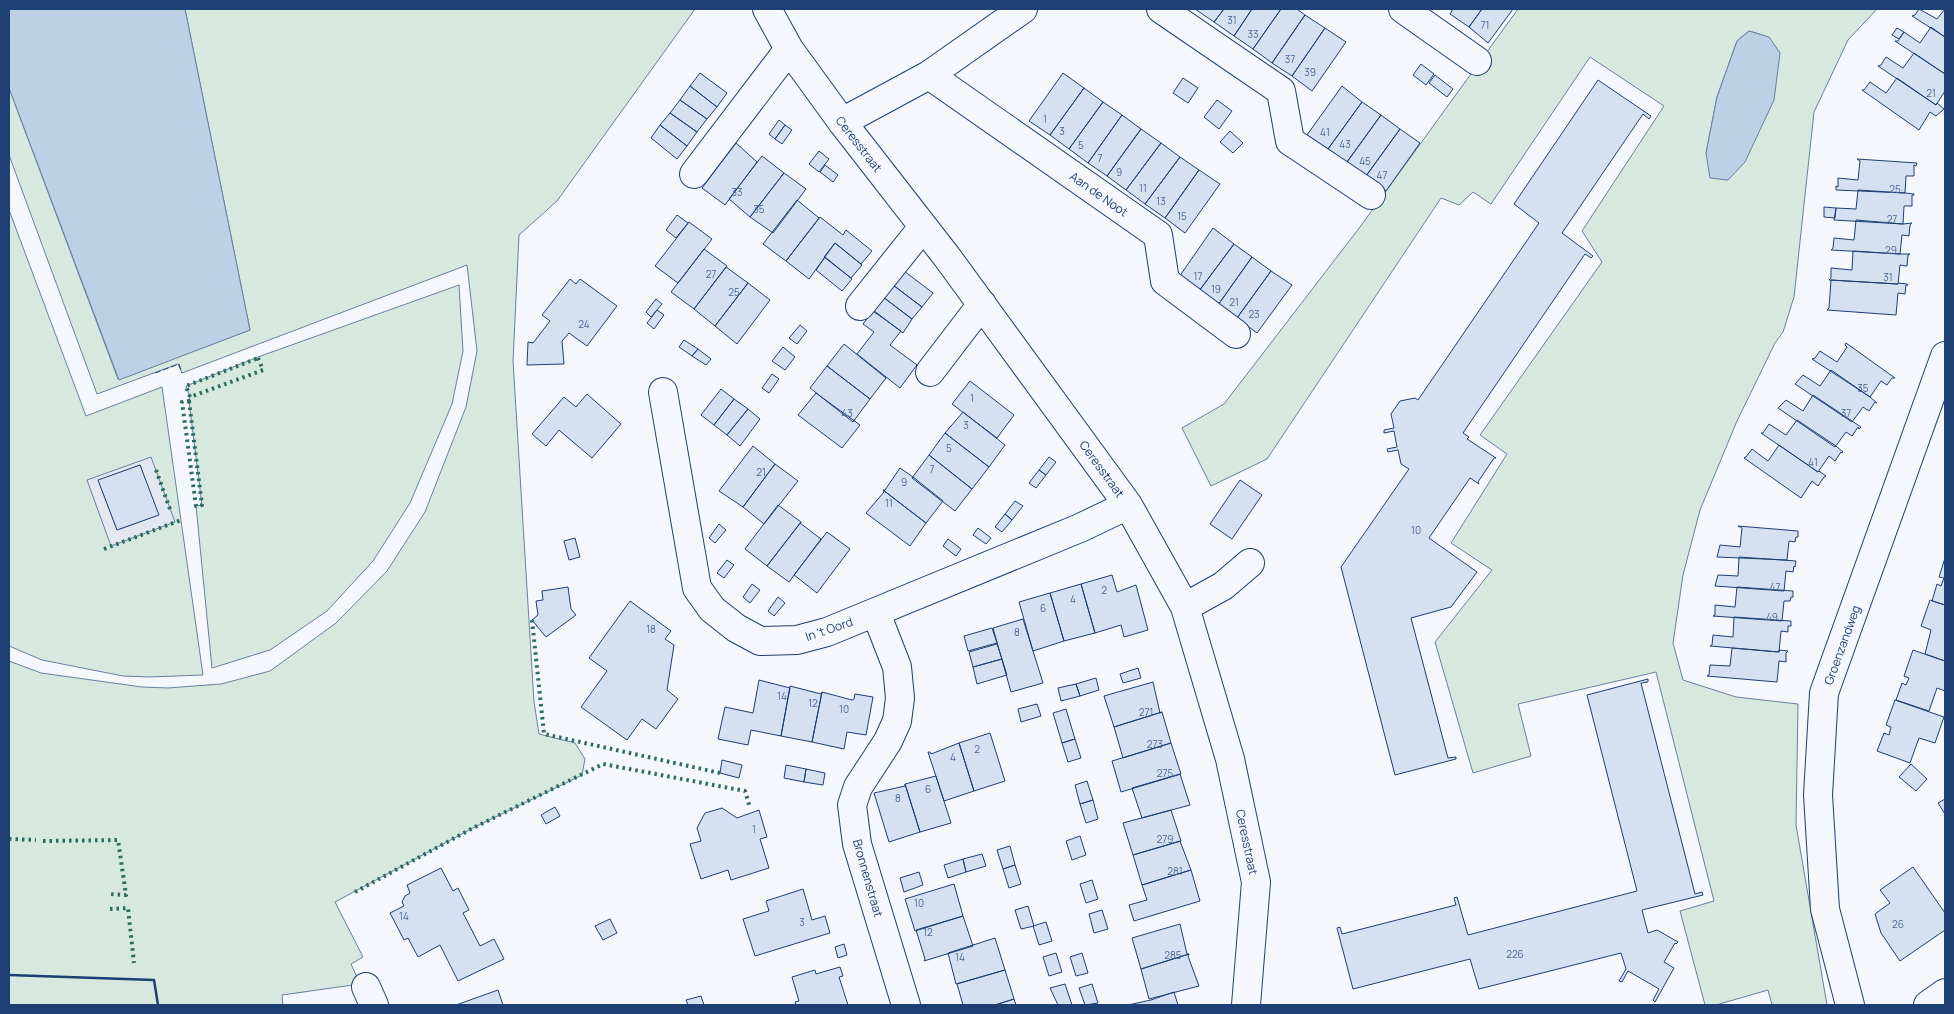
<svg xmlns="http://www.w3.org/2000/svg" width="1954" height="1014" viewBox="0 0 1954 1014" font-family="Manrope,sans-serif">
	<rect width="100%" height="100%" fill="#f4f7fb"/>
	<path fill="#d7e8df" stroke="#687fa3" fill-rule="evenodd" d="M185,9h510l-138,192 -38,34 -6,126 21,341 5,32 36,9 10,16 -3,16 -109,53 -138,74 28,55 -12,7 9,20 -78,11 1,10h-274v-344l32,12 101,14 26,1 53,-4 49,-13 66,-48 51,-52 38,-59 41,-105 11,-56 -10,-86 -285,108 -4,-9 -81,30 -88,-239v-67l109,291 132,-49z
		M1518,9h359l-29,31 -34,72 -20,185 -11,35 -8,11 -38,78 -37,89 -17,65 -10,68 10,37 53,17 62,7 -2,121 31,180h-55l-4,-15 -52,15h-11l-25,-94 34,-10 -58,-229 -138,32 13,52 -58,17 -38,-131 57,-72 -41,-27 56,-89 -27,-19 122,-173 -20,-31 82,-125 -74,-49 -99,147 -18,-12 -14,13 -18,-7 -174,261 -56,27 -29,-58 42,-24 136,-177zM1749,31l19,6 12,16 -74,100 11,-56 20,-56z
		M9,210l77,206 76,-29 41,288 -54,2 -26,-1 -81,-16 -33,-14z
		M459,285l4,66 -11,53 -42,99 -37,58 -46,50 -57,39 -58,18 -16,-162 6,-1 -13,-104 1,-4 -4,-11 72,-29z"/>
	<path fill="#e3e8f0" stroke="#687fa3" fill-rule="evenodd" d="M151,457l24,65 -64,24 -24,-66zM140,465l18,50 -41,15 -18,-49z"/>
	<path fill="#bed0e5" stroke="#687fa3" d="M9,9h176l65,321 -131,50 -110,-292z
		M1749,31l20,6 11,16 -6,47 -29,62 -17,18 -18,-2 -4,-25 11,-56 20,-56z"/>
	<path fill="#d5e0f0" stroke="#1d3f73" d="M1195,9h29l-10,13z
		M1224,9h28l-18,27 -20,-14z
		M1252,9h29l-28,40 -19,-13z
		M1281,9h16l8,6 -33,48 -19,-14z
		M1453,9h29l-13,18 -19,-13z
		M1482,9h31l-25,34 -19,-16z
		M1919,9l18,10 8,-10v28l-33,-21 3,-1z
		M1305,15l20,13 -33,48 -20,-13z
		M1931,27l14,10v37l-50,-33h3l6,-9 16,11z
		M1325,28l21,14 -34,49 -20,-15z
		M1897,28l7,4 -5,7 -7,-4z
		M1914,53l31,21v17l-9,14 -58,-39 3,-1 5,-8 17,11z
		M1421,64l13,10 -8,11 -13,-10z
		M700,73l27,20 -10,14 -27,-21z
		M1063,73l21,15 -34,47 -21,-14z
		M1435,75l18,14 -6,8 -18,-14z
		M1183,78l15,10 -10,15 -15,-10z
		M1897,78l39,27 1,-2 7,6 -8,7 -6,-4 -11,18 -57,-40h2l6,-8 16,11z
		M1598,80l53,36 -2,3 -6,-5 -81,119 31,23 -2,2 -6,-4 -122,179 6,4 -2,2 29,19h-2l-16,24 1,2 -9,-6 -41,60 48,34 -26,35 -40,11 37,140 8,-1v2l-61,16 -54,-208 68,-98 -8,-5 -3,-14 -10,2 -1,-3 10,-2 -3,-16 -10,2v-3l10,-2 -3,-14 9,-13 15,-3 3,2 121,-177 -25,-19z
		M690,86l27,21 -10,12 -27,-19z
		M1342,86l20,16 -34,47 -21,-14z
		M1084,88l19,14 -34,47 -19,-14z
		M680,100l27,19 -10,13 -27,-19z
		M1217,100l15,11 -13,18 -15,-12z
		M1103,102l19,13 -34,48 -19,-14z
		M1362,102l19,13 -34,47 -19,-13z
		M670,113l27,19 -10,14 -27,-21z
		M1122,115l19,14 -34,47 -19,-13z
		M1381,115l19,14 -34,47 -19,-14z
		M779,120l6,5 -10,14 -6,-5z
		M660,125l27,21 -10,13 -26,-21z
		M785,125l7,5 -10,14 -7,-5z
		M1141,129l20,14 -35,47 -19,-14z
		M1400,129l20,14 -34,48 -20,-15z
		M1230,131l13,12 -10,10 -13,-11z
		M736,143l21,19 -32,43 -23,-17z
		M1161,143l19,14 -35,47 -19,-14z
		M819,151l10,8 -10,13 -10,-8z
		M762,156l22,17 -34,44 -21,-18z
		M1180,157l19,13 -34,48 -20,-14z
		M1857,159l60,4 -1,3 -2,-1v11h-8l-1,17 -69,-3v-4l2,1v-9l20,2 2,-19z
		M825,165l13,10 -5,7 -13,-10z
		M1199,170l21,14 -35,49 -20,-15z
		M784,173l22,16 -33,44 -23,-16z
		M1858,190l47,3 9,1v1h-2v11h-8l-1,18 -69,-4 2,-12 20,1z
		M797,200l22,18 -33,43 -23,-17z
		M1824,207l12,1 -1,10 -11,-1z
		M677,215l11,8 -12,15 -10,-8z
		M820,217l23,18 3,-5 26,21 -11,13 -26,-21 -26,36 -23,-18z
		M1856,220l47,4 9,-1 -2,2 -1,11 -7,-1 -2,19 -69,-4 2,-2 1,-10 20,2z
		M689,222l23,17 -34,44 -23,-17z
		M1213,228l21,16 -35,47 -20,-14z
		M835,243l27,22 -11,13 -27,-21z
		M1234,244l18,13 -34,48 -19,-14z
		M704,249l23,17 -33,43 -23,-17z
		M1853,251l47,3h10l-2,1 -1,11 -7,-1 -2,19 -69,-4 2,-2v-10l21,2z
		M825,257l27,22 -10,12 -26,-21z
		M1252,257l19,14 -34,47 -19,-13z
		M726,267l22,16 -33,43 -21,-17z
		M904,271l29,22 -11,14 -29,-22z
		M1271,271l21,14 -35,48 -20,-15z
		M570,279l6,5 4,-5 37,27 -30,40 -18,-13 -7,8 2,23 -37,1 1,-23 5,1 17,-22 -8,-6z
		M1831,280l67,4v-1l9,1 1,1h-2l-1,9 -7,-1 -2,22 -69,-5 2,-2z
		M748,283l22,17 -33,44 -22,-18z
		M893,285l29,22 -10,12 -29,-22z
		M883,297l29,22 -9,14 -30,-23z
		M656,299l6,5 -11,13 -5,-5z
		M657,310l7,5 -10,14 -7,-6z
		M873,311l28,20 -11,14 27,20 -17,23 -43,-34 17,-22 -11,-8z
		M800,325l7,6 -10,13 -8,-6z
		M684,340l14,9 -6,7 -13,-9z
		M1846,343l49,35h-3l-5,7 -6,-4 -11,16 -58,-38 3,-1 5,-7 17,11 10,-15 -2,-2z
		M844,344l42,34 -16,21 -43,-33z
		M783,347l12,10 -10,13 -13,-9z
		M698,349l13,10 -5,6 -14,-9z
		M827,366l43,33 -17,23 -43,-34z
		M1831,370l39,27 7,6 -2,-1 -6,9 -6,-4 -11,15 -57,-38 8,-9 17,11z
		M772,374l7,5 -10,14 -7,-5z
		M970,381l44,34 -17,23 -45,-34z
		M721,389l13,10 -20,26 -13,-10z
		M816,393l44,32 -18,23 -44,-33z
		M587,394l34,30 -29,34 -33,-28 -13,16 -14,-12 32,-37 12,10z
		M1813,395l48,32 -2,2 -1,-2 -6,9 -6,-4 -11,15 -57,-39 8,-8 17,11z
		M734,399l14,10 -21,26 -13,-10z
		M748,409l12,10 -20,27 -13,-11z
		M963,412l42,33 -16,22 -44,-34z
		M1797,420l39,26 7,6 -1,1 -1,-1 -6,9 -6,-5 -11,16 -57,-39h2l6,-9 17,11z
		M945,433l44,34 -17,22 -43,-34z
		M1779,445l39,27 1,-1 7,5 -2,1 -6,9 -6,-5 -11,17 -57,-40 2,-1 6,-8 16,12z
		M753,446l22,18 -32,43 -24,-16z
		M929,455l43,34 -17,22 -43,-33z
		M1049,457l7,5 -10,13 -7,-5z
		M775,464l23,17 -34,43 -21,-17z
		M140,465l19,50 -42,15 -19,-50z
		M900,468l13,9 30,24 -17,22 -43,-33h2z
		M1039,470l7,5 -10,13 -7,-5z
		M1240,480l22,15 -30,44 -22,-15z
		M883,490l43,33 -16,23 -44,-33 18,-21z
		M1015,501l8,5 -11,14 -7,-6z
		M778,505l23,17 -34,44 -22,-17z
		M1005,514l7,6 -10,12 -7,-5z
		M801,522l-1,1 21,16 -32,43 -22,-16z
		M719,524l7,6 -11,13 -6,-5z
		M1738,526l60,5v6h-2l-1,5 -6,-1 -2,19 -70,-3 3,-12 20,2 2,-19z
		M978,528l13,10 -5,6 -13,-9z
		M827,532l23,17 -33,44 -23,-18z
		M575,538l5,19 -11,3 -5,-19z
		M948,539l13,10 -5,7 -13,-10z
		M1739,557l57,4 -1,6 -1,-1 -1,6 -7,-1 -2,20 -69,-5 3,-11 20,1z
		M1945,558v47l-13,-4 5,-17 4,2 3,-8 -5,-1z
		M727,560l7,5 -10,13 -7,-5z
		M1112,575l5,17 19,-7 12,45 -24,7 -3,-12 -26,8 -14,-49z
		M752,584l8,6 -10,13 -7,-6z
		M1081,584l14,49 -31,8 -14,-48z
		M568,587l3,22 5,6 -30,22 -14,-17 6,-5 -2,-14 7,-1 -1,-9z
		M1737,587l56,4v6h-2l-1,4h-6l-2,20 -69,-5 2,-1v-10l20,2z
		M1050,593l14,48 -31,10 -14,-49z
		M778,597l7,6 -11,13 -6,-5z
		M1930,600l15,5v56l-20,-7 6,-24 -10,-4z
		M630,601l41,30 -6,8 9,6 -7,45 11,9 -22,30 -14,-10 -15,21 -46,-33 26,-36 -18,-13z
		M1734,617l57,4v5h-3v6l-7,-1 -2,21 -69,-6 2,-1 1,-10 20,2z
		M1023,619l20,64 -32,9 -18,-64z
		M992,628l5,15 -29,8 -4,-15z
		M997,644l5,15 -29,8 -4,-15z
		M1732,648l47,4v-2l9,1 -2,2v9l-7,-1 -2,21 -70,-6 2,-1 1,-10 20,1z
		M1913,650l32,11v30l-8,-3 -8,23 -33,-11 6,-17 4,2 3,-7 -5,-2z
		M1002,659l5,16 -30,9 -4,-17z
		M1138,668l3,10 -18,5 -3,-9z
		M1096,678l3,12 -19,6 -4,-12z
		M1648,679v3l-7,1 54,211 7,-2 1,3 -61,15 6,23 9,-3 21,12 -2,2 -1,-1 -11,19 10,6 -19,34 -2,-2 6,-11 -31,-18 -6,11 -3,-1 7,-12 -5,-16 -142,36 -9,-30 -117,30 -16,-61 3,-1 2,7 114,-29 -2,-7 3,-1 11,38 169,-44 -50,-196z
		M759,680l31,8 -9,48 -30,-6 -3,15 -30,-6 7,-32 28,6z
		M1153,682l7,31 2,-1 -48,15 -10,-31z
		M1076,684l4,12 -19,5 -3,-13z
		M790,686l31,8 1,-2 -10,50 -31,-6z
		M822,692l30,8 2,-1 1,-5 18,3 -7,38 -19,-3 -3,17 -32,-7z
		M1895,700l49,17 -9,26 -16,-5 -9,25 -33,-12 7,-18 5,2 2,-8 -5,-2z
		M1037,704l4,12 -20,6 -3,-13z
		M1066,709l9,30 -13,4 -9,-30z
		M1162,712l9,31 -48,15 -9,-31z
		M990,733l15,48 -31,10 -15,-48z
		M1075,739l6,19 -13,4 -6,-19z
		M959,743l15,48 -30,10 -16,-49h2l1,2z
		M1171,743l10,31 -60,18 -9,-31z
		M722,760l20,5 -3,13 -19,-5z
		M1911,764l16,15 -11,12 -17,-14z
		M786,765l20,4 -2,13 -20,-4z
		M806,769l19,4 -2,12 -19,-3z
		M1180,774l10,31 -48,13 -10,-30z
		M936,776l15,47 -31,9 -15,-48z
		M1087,781l6,19 -13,4 -5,-19z
		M905,784l15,48 -31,10 -15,-49 31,-7z
		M1945,799v15l-7,-11z
		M1093,800l5,19 -12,4 -6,-19z
		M555,807l5,9 -14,8 -5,-9z
		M722,808l15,10 22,-8 8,27 -7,2 9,29 -38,12 -3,-10 -27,9 -11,-35 11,-3 -4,-13 8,-15z
		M1171,810l10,31 -48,14 -10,-32z
		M1080,836l6,19 -14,5 -6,-19z
		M1180,841l11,29 -49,15 -9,-30z
		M1010,846l5,19 -12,4 -6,-19z
		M982,854l4,12 -20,6 -3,-13z
		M963,859l3,13 -18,6 -4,-13z
		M1015,865l6,19 -12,4 -6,-19z
		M1913,867l32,46v17l-45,31 -19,-28 -6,-19 15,-11 -10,-13z
		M441,868l12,23 5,-3 11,22 -6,3 17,33 14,-7 10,20 -46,22 -18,-36 -22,12 -10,-19 -4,2 -14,-27 14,-7 -2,-4 3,-6 5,-3 -3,-8z
		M1191,870l9,31 -66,20 -5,-16 18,-5 -5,-15z
		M919,872l4,13 -19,7 -4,-14z
		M1092,880l6,19 -12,4 -6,-19z
		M954,884l9,32 -48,15 -10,-32z
		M803,889l9,31 13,-4 5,17 -75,23 -12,-37 26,-8 -3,-10z
		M1028,906l6,20 -13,3 -6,-19z
		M1102,910l6,19 -14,4 -5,-19z
		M963,916l10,30 -49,15 1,-2 -9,-29z
		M610,919l7,14 -14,7 -8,-14z
		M1046,922l6,19 -13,4 -6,-19z
		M1180,924l7,30h2l-48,15 -9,-31z
		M995,938l10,32 -49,14 -8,-31z
		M844,944l3,11 -9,3 -3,-11z
		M1056,953l6,19 -13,4 -6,-19z
		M1082,953l6,20 -12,3 -6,-19z
		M1189,954l-1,2 11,30 -50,13 -8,-30z
		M840,967l3,9 -4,1 9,28h-52l-1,-3 4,-1 -7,-24 23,-7 1,4z
		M1005,970l9,29 -19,6h-32l-6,-21z
		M1065,984l7,21h-14l-8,-17z
		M1092,984l6,19 -13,2 -6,-17z
		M498,990l5,15h-47z
		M1174,992l4,13h-50l23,-5z
		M701,996l3,9h-16l-2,-5z
		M1014,999l2,6h-21z"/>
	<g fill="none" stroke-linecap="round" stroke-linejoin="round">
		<defs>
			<path id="minor" d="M767,9l22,40 53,73 105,135 181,248 57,102 45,152 26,123 -10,123
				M1161,9l120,82 9,50 81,54
				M1403,9l74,52
				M929,75l229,160 7,46 71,53
				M842,122l87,-47 94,-66
				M694,174l95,-125
				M860,306l63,-79
				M930,372l52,-68
				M663,392l34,196 15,21 24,19 24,13 37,-1 30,-8 253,-104 48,-23
				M1185,607l38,-21 27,-23
				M876,613l21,54 3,31 -3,23 -9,20 -30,46 -6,18 5,39 49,161
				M366,987l8,18
				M1850,1005l-25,-96 -7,-114 6,-102 121,-337
				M1928,1005l17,-12"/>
		</defs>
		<use href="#minor" stroke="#1d3f73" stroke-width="30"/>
		<use href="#minor" stroke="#f4f7fb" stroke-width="28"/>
		<path stroke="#2c6c60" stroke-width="4" stroke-dasharray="2.5 4" stroke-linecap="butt" d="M258,358l5,12 -73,27 -4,-11z
			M189,401l13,104 -6,1 -14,-104z
			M156,470l15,42
			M104,549l77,-29
			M532,620l12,114 176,39
			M9,839l27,1
			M43,841l75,-1 8,55 -17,-1
			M355,892l118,-64 130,-64 142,27 5,17
			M110,909l18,-1 6,55"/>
		<path stroke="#1d3f73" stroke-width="1" stroke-dasharray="6 2.5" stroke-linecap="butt" d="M155,373l24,-9 3,9"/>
		<path stroke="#1d3f73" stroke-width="2.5" d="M9,975l145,5 4,25"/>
	</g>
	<g text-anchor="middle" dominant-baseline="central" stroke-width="4" stroke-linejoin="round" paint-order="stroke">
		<g font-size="10" fill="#4b6792">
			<text x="1232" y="20">31</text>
			<text x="1485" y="25">71</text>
			<text x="1253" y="34">33</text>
			<text x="1290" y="59">37</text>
			<text x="1310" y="72">39</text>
			<text x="1931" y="93">21</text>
			<text x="1045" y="119">1</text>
			<text x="1062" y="131">3</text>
			<text x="1325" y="132">41</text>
			<text x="1345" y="144">43</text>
			<text x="1081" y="145">5</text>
			<text x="1100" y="158">7</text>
			<text x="1365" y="161">45</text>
			<text x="1119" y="172">9</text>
			<text x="1382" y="175">47</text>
			<text x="1143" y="188">11</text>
			<text x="1895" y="189">25</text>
			<text x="737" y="192">33</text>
			<text x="1161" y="201">13</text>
			<text x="759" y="209">35</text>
			<text x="1182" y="216">15</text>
			<text x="1892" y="219">27</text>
			<text x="1891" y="250">29</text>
			<text x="711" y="274">27</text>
			<text x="1198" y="276">17</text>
			<text x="1888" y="277">31</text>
			<text x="1216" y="289">19</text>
			<text x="734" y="292">25</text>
			<text x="1234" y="302">21</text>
			<text x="1254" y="314">23</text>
			<text x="584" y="324">24</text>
			<text x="1863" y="388">35</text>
			<text x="972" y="398">1</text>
			<text x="847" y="413">43</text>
			<text x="1846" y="413">37</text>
			<text x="966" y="425">3</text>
			<text x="949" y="448">5</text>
			<text x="1813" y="462">41</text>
			<text x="932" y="469">7</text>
			<text x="761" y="472">21</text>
			<text x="904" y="482">9</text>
			<text x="889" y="503">11</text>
			<text x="1416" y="530">10</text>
			<text x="1775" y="587">47</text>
			<text x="1104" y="590">2</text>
			<text x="1073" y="599">4</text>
			<text x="1043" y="608">6</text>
			<text x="1772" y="617">49</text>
			<text x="651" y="629">18</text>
			<text x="1017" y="632">8</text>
			<text x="782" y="696">14</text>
			<text x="813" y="703">12</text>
			<text x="844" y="709">10</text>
			<text x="1146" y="712">271</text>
			<text x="1155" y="744">273</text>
			<text x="977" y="749">2</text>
			<text x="953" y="757">4</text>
			<text x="1165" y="773">275</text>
			<text x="928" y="789">6</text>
			<text x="898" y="798">8</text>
			<text x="754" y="829">1</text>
			<text x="1165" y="839">279</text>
			<text x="1175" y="871">281</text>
			<text x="919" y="903">10</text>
			<text x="404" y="916">14</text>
			<text x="802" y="922">3</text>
			<text x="1898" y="924">26</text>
			<text x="928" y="932">12</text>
			<text x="1515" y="954">226</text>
			<text x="1173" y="955">285</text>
			<text x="960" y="957">14</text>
		</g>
		<g font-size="12" fill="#1d3f73" stroke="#f4f7fb">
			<text transform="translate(859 144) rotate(52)">Ceresstraat</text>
			<text transform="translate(1099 194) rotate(35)">Aan de Noot</text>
			<text transform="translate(1102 469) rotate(54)">Ceresstraat</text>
			<text transform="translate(829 629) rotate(-19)">In 't Oord</text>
			<text transform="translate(1842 645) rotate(-70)">Groenzandweg</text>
			<text transform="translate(1247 842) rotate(78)">Ceresstraat</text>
			<text transform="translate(868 878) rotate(74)">Bronnenstraat</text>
		</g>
	</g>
	<rect width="1954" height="1014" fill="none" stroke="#1d3f73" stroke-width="20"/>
</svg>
